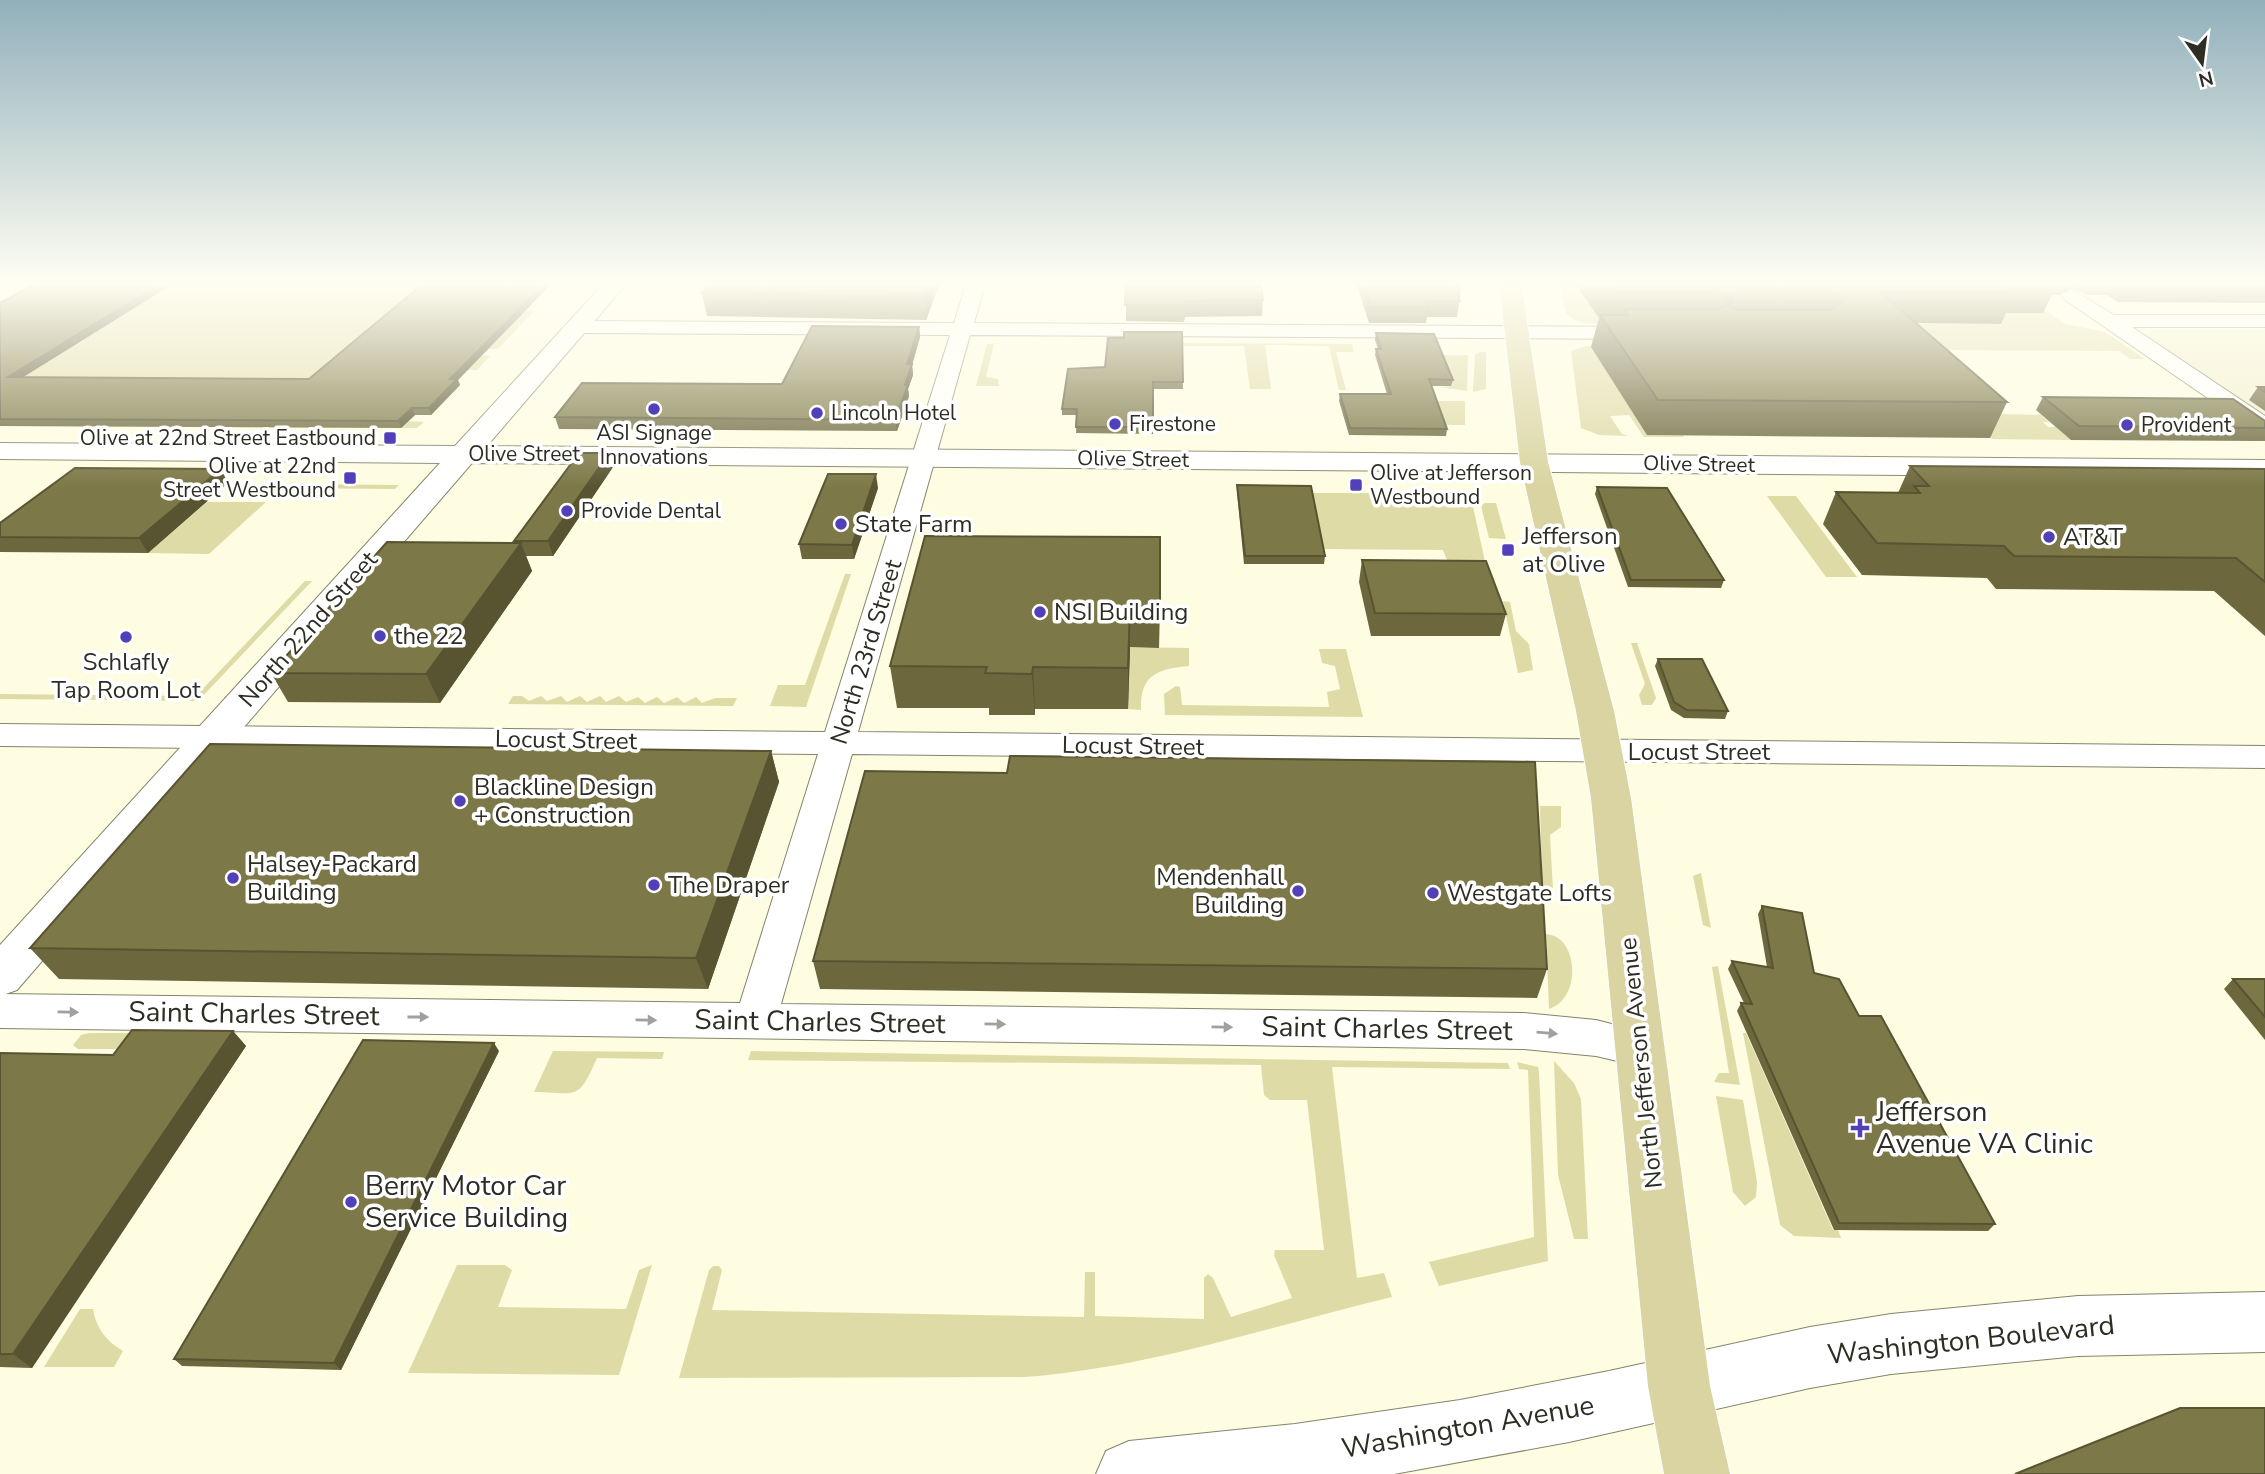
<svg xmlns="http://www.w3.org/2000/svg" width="2265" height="1474" viewBox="0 0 2265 1474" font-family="'Nunito Sans',sans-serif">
	<rect width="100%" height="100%" fill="#fefce1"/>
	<path fill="#f3f0cd" d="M2157,329h108v89l-119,-80 4,-7z"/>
	<path fill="#dfdba7" d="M65,282h488l-28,29h9l-36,38h-10l-7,6 9,1 -13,14h-17l-52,51 16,1 -7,6 -417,-2v-114z
		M1562,282h65l8,41c-17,-1 -55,6 -67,-8 -6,-7 -5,-24 -6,-33z
		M2023,295l42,29 40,8 40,27h-15l-11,-8 -199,-1 70,64 51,1 8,7h-6l5,5h8l15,13 -79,-1 -126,-116 133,1 -12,-11z
		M1013,342l-19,2 -8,33 12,2 1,7h-23l11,-42z
		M1171,343l181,1 2,8h-18l10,38h-7l-10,-44 -64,-1 6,44h-21l-6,-43h-63z
		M1585,346h126l-28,91h-39l-15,-22 -19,1 12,18 6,2 -29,-1 -18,-7 -10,-77z
		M1480,352h6v37l-13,3 2,-37z
		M1419,355h49l-1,36 -27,-4 11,-1z
		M1433,401h32v24h-23z
		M285,484l114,1 -4,4 -114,-1z
		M1311,493h159l16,73 -37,-1 -6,-15 -122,-1z
		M1767,496h29l61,81h-31z
		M207,502h59l-57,52 -61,-1z
		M1485,503h11l10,36 -17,-1 -8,-32z
		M845,574h6l-45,133 -36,-1 8,-21h27z
		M305,581h7l-114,120 -198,-2v-5l196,2z
		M1503,601l7,1 6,29 13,13 4,26 -15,3z
		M1631,643h6l19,55 -4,7h-10l-3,-10 6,-11z
		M1130,647l59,1v18c-32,3 -49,9 -48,44l-13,-1z
		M1319,649h27l17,68 -198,-2 -1,-21 12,-8 4,1 2,18 147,2 -2,-15 13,-3 -5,-23 -13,-3z
		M513,696h9l7,5 12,-5 6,5 14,-5 6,6 13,-6 7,6 13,-6 6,6 13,-6 7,6 12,-5 7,6 12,-6 7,6 13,-6 7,6 12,-6 6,6 13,-5h22l-4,8 -225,-2z
		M1540,806h21v21l-11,8 3,56 -11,-1z
		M1701,873l10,55 -8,-3 -10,-49z
		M1546,934c33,2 36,65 3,75z
		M1718,966l22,119 -26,-3 5,-9h10l-17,-106z
		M89,1033h67l-12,16h-66l-5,-4 8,-10z
		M1743,1033h3l87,197h5l3,8 -47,-2 -14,-11z
		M553,1051l111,1 -2,7 -65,-1c-19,43 -18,35 -63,34z
		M751,1051l757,12 2,6 -178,-2 25,211 27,-5 8,24c-121,29 -242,71 -367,80l-346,1 30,-108 4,-4h6l3,4 -10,40 372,7 1,-45h10v44l109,3v-41l4,-4 5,4 18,39 61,-19 -18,-43 1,-5h49l-17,-150h-37l-6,-5 -3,-30 -513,-5z
		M1554,1061l20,22 7,16 7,140h-14l-16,-64z
		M1517,1062l21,5 1,5 9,189 -109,25 -10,-24 105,-25 -6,-167 -9,-1z
		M1716,1096l27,4 14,82 -1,15 -11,9 -12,-14z
		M457,1265h48l7,5 -14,37 128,2 13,-39 13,-5 -33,110 -211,-2z
		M80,1309h13c3,19 13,32 30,42l-9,16h-70z"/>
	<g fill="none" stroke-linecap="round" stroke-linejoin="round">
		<defs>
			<path id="street" d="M967,282h19l-12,41 668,4 10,6 -10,6 -672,-4 -112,397 1407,14v22l-1413,-14 -71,250 743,9 72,7 58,15 6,13 -6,13 -15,5 -43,-10 -72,-7 -1524,-21v-34l740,9 78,-249 -818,-8v-22l825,8 125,-397 -373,-2 -10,-6 10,-6 377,2z
				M2071,289l43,26h151v12h-133l133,89v18l-8,-2 -193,-133 -3,-4z"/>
			<path id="secondary" d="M605,282h23l-141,164 1778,14v18l-1793,-15 -455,527 -17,6v-51l440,-482 -440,-4v-16l455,3z
				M2265,1292v60l-187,4 -187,18 -81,14 -241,54 -175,32h-298l10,-23 23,-10 166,-17 165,-24 149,-29 201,-44 81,-13 187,-18z"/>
			<path id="primary" d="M1499,282h22l27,180 66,249 17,87 79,588 20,88h-66l-16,-88 -57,-588 -15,-87 -56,-249z"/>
		</defs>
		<use href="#street" stroke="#85836b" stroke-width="2"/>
		<use href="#secondary" stroke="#85836b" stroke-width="2"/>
		<use href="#primary" stroke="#fff" stroke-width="2"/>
		<use href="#street" fill="#fff" fill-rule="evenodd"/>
		<use href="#secondary" fill="#fff" fill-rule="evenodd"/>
		<use href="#primary" fill="#d9d4a1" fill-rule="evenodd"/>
	</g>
	<path fill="#6c673d" d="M39,282h137l-153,95 286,2 116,-97h128l-95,98 2,5 -29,30h-16l-14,13 -401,-2v-123z
		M710,282h230l-14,38 -219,-4 -5,-23z
		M1126,282l137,18 -1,16 -77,1 -1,5 -58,-1z
		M1356,282h105l1,2 -5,33h-30l-1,6h-57z
		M1583,282h682v21l-147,-1 -12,-7h-20l-14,-8 -13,8h-7l-9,18h-37l-5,11 -85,-1 91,79 -17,36 -343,-3 -56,-88 8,-29 -19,-27z
		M919,327l1,10 -8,28 1,10 -5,14 1,7 -12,35 -338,-2 -4,-12 227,-33z
		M1182,332l1,57h-30v45l-77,-1 1,-18h-15v-6l43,-42 19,-29z
		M1376,333l77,47 -2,6h-20l16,43 -1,7 -97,-1 -10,-34 1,-7h47l-12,-39 1,-6h2l-3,-9z
		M2258,387h7v24l-16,-11z
		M2043,397l222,24v20l-194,-1 -35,-30z
		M1910,466l355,3v167l-51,-45 -218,-2 -9,-11 -125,-3 -39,-51 13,-32 62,1z
		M613,467l-60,89h-27l6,15 -92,132 -152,-1 -17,-29 244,-130 -1,-2z
		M228,483l-80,70 -148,-1v-29z
		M1237,485l88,71 -1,8h-80l-7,-72z
		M1597,487l127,93 -3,8 -93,-1 -33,-93z
		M878,488l-24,71h-52l-3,-15z
		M925,536l235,71 -1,41 -29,-1 -2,62h-93v6h-46v-7h-92l-7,-42z
		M1362,560l144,54 -6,22h-129l-12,-54z
		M1658,659l70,52 -3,8 -41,-1 -13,-8 -16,-44z
		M771,751l8,31 -71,207 -649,-10 -29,-31z
		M1762,906l52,67 45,43 136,208 -7,7 -154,-1 -97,-219 4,-8h3l-16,-34 4,-8 35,6 -9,-53z
		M813,961l734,8 -10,29 -717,-9z
		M2233,979h32v61l-41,-51z
		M233,1031l13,15 -214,322 -32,-1v-314l113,2z
		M499,1051l-158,319 -159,-4 -8,-7z"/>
	<path fill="#585432" d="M163,282h13l-164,102 -4,-7z
		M546,282h7l-95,98 2,5 -29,30 -2,-7 21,-29z
		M930,282h10l-14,38 -2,-23z
		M2065,282h10l-3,5 -13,8z
		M1737,293l-10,32 -10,5 10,-32z
		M919,327l1,10 -8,28 1,10 -5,14 1,7 -12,35 -2,-11 10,-35 2,-21z
		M412,408l3,7 -14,13 -3,-7z
		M609,453l4,14 -60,89 -5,-15z
		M221,469l7,14 -80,70 -9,-15z
		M876,474l2,14 -24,71 -2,-14z
		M521,543l11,28 -92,132 -14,-29z
		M1130,606v41l-2,62v-41z
		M1033,667l2,42v6l-3,-41z
		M771,751l8,31 -71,207 -12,-31z
		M233,1031l13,15 -214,322 -19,-14z
		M494,1043l5,8 -158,319 -7,-7z"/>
	<path fill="#7d7847" stroke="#585432" stroke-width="2" d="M39,282h124l-155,95 301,2 116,-97h121l-96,97h7l-28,29h-17l-14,13 -398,-2v-116z
		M710,282h220l-6,15 -222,-4z
		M1126,282h134l3,18 -78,1v4h-60z
		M1363,282h98l1,2h-10l8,17h-34l2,6h-57z
		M1604,282h397l15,10 -137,-1 128,111 -349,-2 -58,-85h28l-4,-6h93l10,-4 11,5h92l13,-9 -13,-8h-93l-10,5 -10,-6h-106z
		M812,326l107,1 -12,37h5l-7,21h3l-13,35 -340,-3 27,-34 200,1z
		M1124,332h58l1,50h-30v45h-77l1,-18h-15l6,-40 37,-2 3,-29h16z
		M1376,333l58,1 19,46 -24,-1 18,50 -97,-1 -10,-34h51l-15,-45h5z
		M2258,387h7v5z
		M2043,397l190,2 32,22v7l-186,-2z
		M579,453h30l-61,88h-34z
		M1910,466l355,3v113l-29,-24 -222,-2 -10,-10 -127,-3 -41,-51 84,1 -6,-7h15z
		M75,468l146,1 -82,69 -139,-1v-14z
		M828,474h48l-24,71 -53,-1z
		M1237,485l74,1 14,70h-80z
		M1597,487l70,1 57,92h-93z
		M925,536l235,1v70l-30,-1 -2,62 -95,-1 -1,7 -47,-1 2,-6 -97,-1z
		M387,542l134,1 -95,131 -155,-1z
		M1362,560l124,1 20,53 -131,-1z
		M1658,659h44l26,52 -41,-1 -13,-8z
		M210,744l561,7 -75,207 -666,-10z
		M1010,756l525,6 12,207 -734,-8 52,-190 142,2z
		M1762,906l40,7 12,60 25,6 20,37h22l114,208 -156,-1 -98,-220 11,1 -20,-43 41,7z
		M2233,979h32v38z
		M132,1030l101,1 -220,323h-13v-301l113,2z
		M363,1040l131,3 -160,320 -160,-4z
		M2180,1408h85v66h-250z"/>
	<defs><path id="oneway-solid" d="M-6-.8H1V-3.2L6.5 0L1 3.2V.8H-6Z" transform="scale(1.75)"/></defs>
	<g fill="#a1a09c">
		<use href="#oneway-solid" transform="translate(68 1012) rotate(1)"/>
		<use href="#oneway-solid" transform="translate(418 1017)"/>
		<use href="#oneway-solid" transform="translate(646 1020) rotate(1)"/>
		<use href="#oneway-solid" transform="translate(995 1024) rotate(1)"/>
		<use href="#oneway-solid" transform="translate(1222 1027) rotate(1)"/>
		<use href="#oneway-solid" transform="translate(1547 1033) rotate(5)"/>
	</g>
	<linearGradient id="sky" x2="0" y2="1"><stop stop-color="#91b0bb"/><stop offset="0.58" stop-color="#fffef2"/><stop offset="1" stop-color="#fffef2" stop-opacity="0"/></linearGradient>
	<rect width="2265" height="488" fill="url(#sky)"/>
	<g fill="#5240b8" stroke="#fff" stroke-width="2.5">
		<circle cx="654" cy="409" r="7"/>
		<circle cx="817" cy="413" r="7"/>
		<circle cx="1115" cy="424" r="7"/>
		<circle cx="2127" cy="425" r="7"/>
		<rect x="383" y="431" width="14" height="14" rx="3.5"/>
		<rect x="343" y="471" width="14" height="14" rx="3.5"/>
		<rect x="1349" y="478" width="14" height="14" rx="3.5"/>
		<circle cx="567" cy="511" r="7"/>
		<circle cx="841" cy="524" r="7"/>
		<circle cx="2049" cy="537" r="7"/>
		<rect x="1501" y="543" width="14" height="14" rx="3.5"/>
		<circle cx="1040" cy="612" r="7"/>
		<circle cx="380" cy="636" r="7"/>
		<circle cx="126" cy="637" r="7"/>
		<circle cx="460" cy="801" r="7"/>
		<circle cx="233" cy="878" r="7"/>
		<circle cx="654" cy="885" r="7"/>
		<circle cx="1298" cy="891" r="7"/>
		<circle cx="1433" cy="893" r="7"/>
		<path d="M1856.5 1117.5h7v7h7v7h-7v7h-7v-7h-7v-7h7z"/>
		<circle cx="351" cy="1202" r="7"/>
	</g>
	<g text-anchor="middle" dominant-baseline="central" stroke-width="7" stroke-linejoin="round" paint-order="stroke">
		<g font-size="21" fill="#2e2d23" stroke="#fff" text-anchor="start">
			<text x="831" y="413">Lincoln Hotel</text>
			<text x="1129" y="424">Firestone</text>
			<text x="2141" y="425">Provident</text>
			<text x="654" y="433" text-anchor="middle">ASI Signage<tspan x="654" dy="24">Innovations</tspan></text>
			<text x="376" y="438" text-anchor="end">Olive at 22nd Street Eastbound</text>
			<text x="336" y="466" text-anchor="end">Olive at 22nd<tspan x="336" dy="24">Street Westbound</tspan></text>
			<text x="1370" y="473">Olive at Jefferson<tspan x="1370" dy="24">Westbound</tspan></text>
			<text x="581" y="511">Provide Dental</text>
		</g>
		<g font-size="21" fill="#2e2d23" stroke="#fff">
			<text x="524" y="454">Olive Street</text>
			<text transform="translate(1133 459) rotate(1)">Olive Street</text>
			<text transform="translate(1699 464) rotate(1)">Olive Street</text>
		</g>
		<g font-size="24" fill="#2e2d23" stroke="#fff" text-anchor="start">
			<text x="855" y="524">State Farm</text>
			<text x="1522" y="536">Jefferson<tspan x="1522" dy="28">at Olive</tspan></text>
			<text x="2063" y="537">AT&amp;T</text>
			<text x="1054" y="612">NSI Building</text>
			<text x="394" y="636">the 22</text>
			<text x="126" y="662" text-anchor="middle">Schlafly<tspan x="126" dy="28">Tap Room Lot</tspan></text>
			<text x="474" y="787">Blackline Design<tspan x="474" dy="28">+ Construction</tspan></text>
			<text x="247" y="864">Halsey-Packard<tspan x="247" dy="28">Building</tspan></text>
			<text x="1284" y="877" text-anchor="end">Mendenhall<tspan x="1284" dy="28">Building</tspan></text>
			<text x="668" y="885">The Draper</text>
			<text x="1447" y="893">Westgate Lofts</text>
		</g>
		<g font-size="24" fill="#2e2d23" stroke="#fff">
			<text transform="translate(308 629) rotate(-49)">North 22nd Street</text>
			<text transform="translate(866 652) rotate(-73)">North 23rd Street</text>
			<text transform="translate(566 740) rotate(1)">Locust Street</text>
			<text transform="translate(1133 746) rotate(1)">Locust Street</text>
			<text x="1699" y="752">Locust Street</text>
			<text transform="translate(1641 1063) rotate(-96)">North Jefferson Avenue</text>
		</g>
		<g font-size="28" fill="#2e2d23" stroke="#fff">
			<text transform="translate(254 1014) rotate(1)">Saint Charles Street</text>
			<text transform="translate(820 1022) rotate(1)">Saint Charles Street</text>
			<text transform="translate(1387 1029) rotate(1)">Saint Charles Street</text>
			<text transform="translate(1971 1340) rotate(-6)">Washington Boulevard</text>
			<text transform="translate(1468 1427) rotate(-10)">Washington Avenue</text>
		</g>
		<g font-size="28" fill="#2e2d23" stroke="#fff" text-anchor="start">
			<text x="1876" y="1112">Jefferson<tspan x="1876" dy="32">Avenue VA Clinic</tspan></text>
			<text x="365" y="1186">Berry Motor Car<tspan x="365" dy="32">Service Building</tspan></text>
		</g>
	</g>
	<g transform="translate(2202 63) rotate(166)" stroke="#ffffff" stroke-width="5" paint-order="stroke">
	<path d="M0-5L12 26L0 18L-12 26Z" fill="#2e2d23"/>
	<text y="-10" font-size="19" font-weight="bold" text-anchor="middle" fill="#2e2d23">N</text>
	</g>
</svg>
